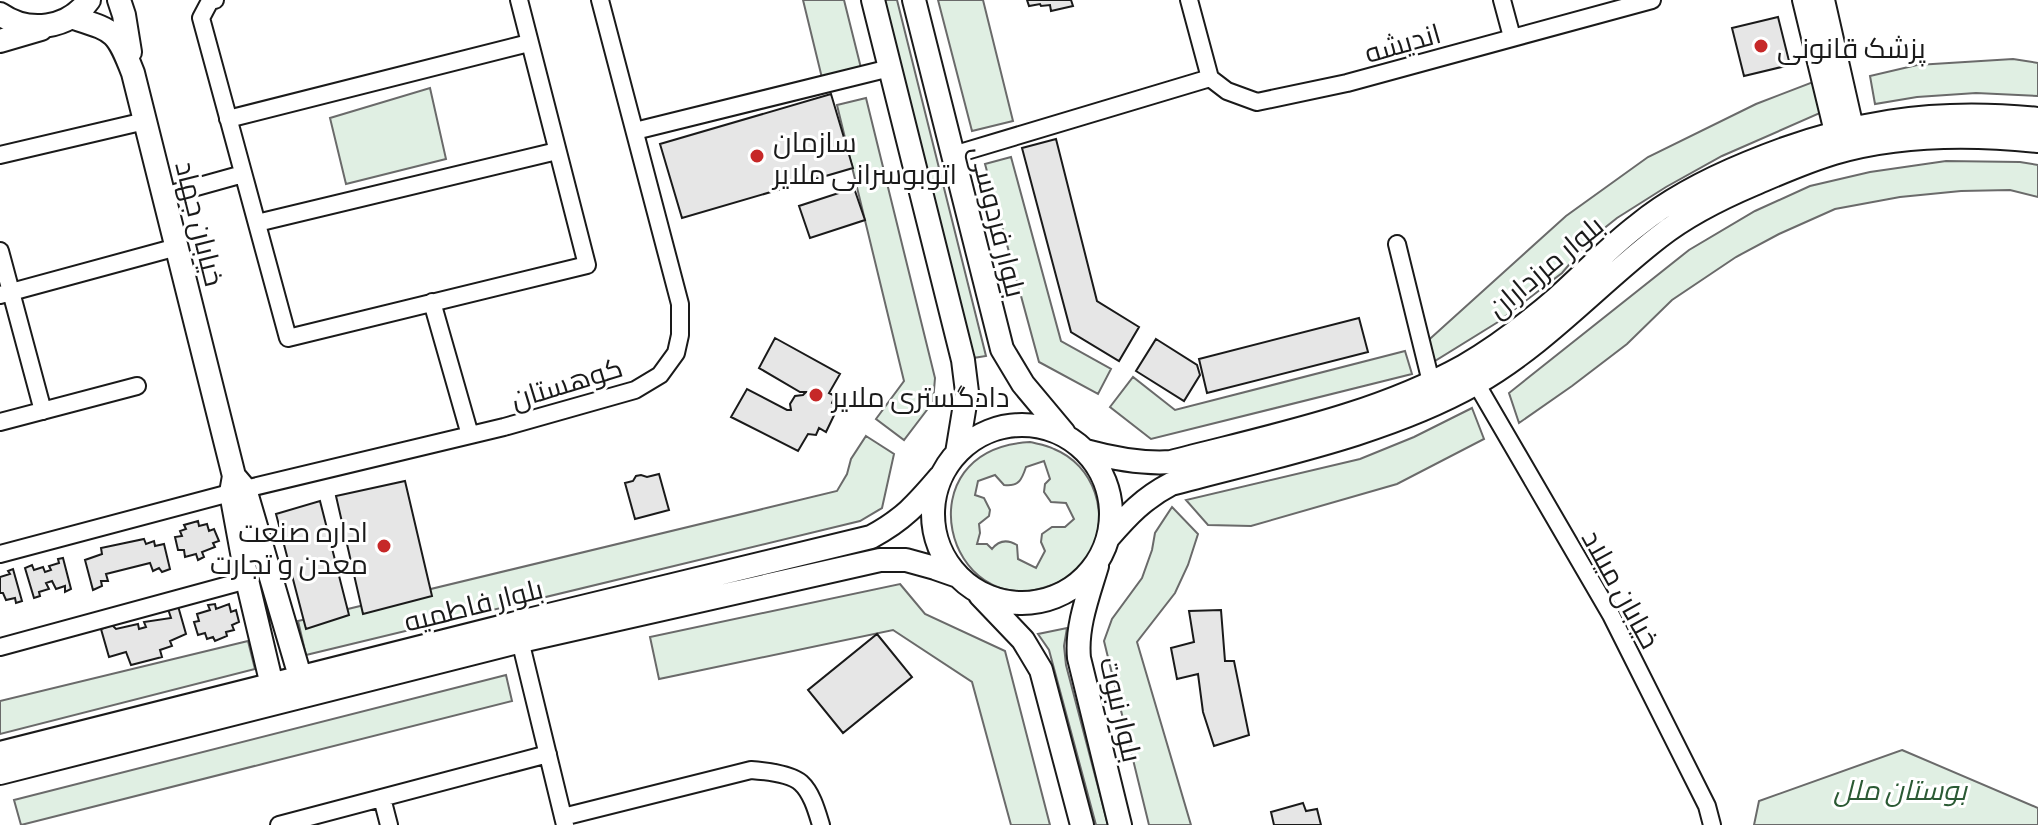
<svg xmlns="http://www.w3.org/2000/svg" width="2038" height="825" viewBox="0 0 2038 825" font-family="Literata,Cairo,serif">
	<rect width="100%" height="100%" fill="#fff"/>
	<path fill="#e0efe3" stroke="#6a6a6a" stroke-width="2" fill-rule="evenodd" d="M803,0h41l17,68 -39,10z
		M884,0h13l89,356 -13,2z
		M938,0h45l30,121 -41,10z
		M2013,59l25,4v33l-62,-3 -59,4 -42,7 -5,-28 47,-11z
		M1813,82l7,31 -98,43 -56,31 -49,31 -25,20 -30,35 -64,49 -68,42 -8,-18 144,-130 82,-59 108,-53z
		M430,88l16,71 -100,25 -16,-66z
		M866,98l69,280 -2,24 -29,38 -28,-21 28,-38 -67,-276z
		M1011,157l50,184 50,28 -13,25 -59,-32 -54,-198z
		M1946,161l74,1 18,3v32l-28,-7 -49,1 -61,6 -65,12 -56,25 -43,23 -64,43 -45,44 -55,42 -53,37 -10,-30 180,-143 66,-39 55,-25 60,-14z
		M1405,351l7,23 -261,65 -41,-32 23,-30 42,33z
		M1472,408l12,31 -87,45 -146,42 -43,-1 -22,-25 174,-41 54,-22z
		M866,436l28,18 -12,54 -22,13 -554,134 -8,-34 539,-130 10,-17 4,-15z
		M1030,442c8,2 17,3 24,7 40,16 57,66 36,103 -9,17 -23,28 -41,34 -103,37 -148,-137 -19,-144zM1044,461l6,18 -5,5 -1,8 7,10 15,1 8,16 -9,8h-13l-10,7 -1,8 4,9 -9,17 -18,-9 -1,-14c-10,-6 -18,-5 -25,4l-5,-5h-10l3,-11 -1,-9 10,-8 1,-6 -6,-12 -9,-3 3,-14 17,-6 9,10c15,2 18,-6 22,-18z
		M1172,507l26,27 -10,31 -13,28 -38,49 54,183h-42l-45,-184 8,-22 30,-41 10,-28 3,-17z
		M900,584l25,30 80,37 45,174h-39l-39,-143 -79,-52 -234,49 -9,-42z
		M1067,628l-3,18 2,19 42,160h-12l-47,-175 -11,-16z
		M248,641l7,28 -255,65v-33z
		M506,675l6,26 -491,124 -7,-25z
		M1902,750l136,58v17h-284l5,-24z"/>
	<path fill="#e6e6e6" stroke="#1a1a1a" stroke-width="2" d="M1027,0h44l2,6 -22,5 -1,-6 -9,1 -1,-2 -11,2z
		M1778,17l12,48 -46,11 -12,-48z
		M831,94l22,74 -171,50 -22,-74z
		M1056,139l41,162 42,26 -20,34 -48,-29 -49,-184z
		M854,188l11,32 -55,18 -11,-32z
		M1359,318l9,34 -161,41 -8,-34z
		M775,338l65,36 -11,19 6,3 -3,7 6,4 -12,25 -7,-4 -3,7 -8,-1 -10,17 -67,-34 16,-28 40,21h4l-1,-6 5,-8 8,-1 3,-3h-6l-41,-24z
		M1156,339l41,26 3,10 -16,26 -48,-30z
		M659,474l10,36 -34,9 -10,-36 8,-2 3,-5 5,-1 6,2z
		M405,481l27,115 -69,18 -27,-118z
		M320,501l29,114 -43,14 -30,-115z
		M198,521l1,5 8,-2 2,7 5,-2 5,12 -6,2 2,4 -13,5 2,5 -6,3 -2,-6 -11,3 -1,-7h-6l-3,-13 7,-1 -2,-5 6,-2 -2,-4z
		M144,539l2,5 8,-3 1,5 9,-2 6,25 -8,3 -3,-4 -6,3 -3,-8 -44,11 2,7h-7l1,5 -9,4 -8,-30 17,-6 -1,-6z
		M63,558l8,31 -6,3v-6l-9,3 -4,-8 -6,2 3,6 -10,3 1,4 -6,2 -9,-30 7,-3 2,5 9,-3 2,5 6,-2 -2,-4 10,-3 -1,-4z
		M13,569l9,32 -6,2 -1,-5 -9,2 -3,-7h-3v-16l10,-3 -2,-3z
		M215,604l1,5 13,-5 2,8 5,-2 3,12 -7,3 2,5 -8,2 1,4 -12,5 -2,-4 -6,2 -2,-6 -7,2 -4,-13 5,-1 -2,-7 13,-4 -2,-5z
		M178,606l8,28 -16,7 2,5 -12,4 2,7 -31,8 -5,-13 -17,5 -8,-28 11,-4 4,4 22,-5 1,5 7,-2 -2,-5 27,-4 -3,-9z
		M1221,610l4,51h9l15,74 -35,11 -11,-34 -5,-38 -21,5 -6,-31 23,-6 -5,-31z
		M877,634l35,43 -69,56 -35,-43z
		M1303,803l3,8 11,-2 4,16h-47l-3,-13z"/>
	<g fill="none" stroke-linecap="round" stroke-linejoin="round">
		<defs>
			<path id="minor" d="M215,0l-5,1 -9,17 87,320 299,-73 -68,-265
				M1189,0l21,78 17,13 30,11 90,-19 305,-83
				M1502,0l10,37
				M228,119l301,-76
				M635,131l255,-63
				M0,155l145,-34
				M953,155l257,-77
				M164,196l79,-22
				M257,223l300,-72
				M1397,244l34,138
				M0,251l43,160
				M0,295l177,-48
				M432,302l38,133
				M1476,383l135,232 96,191 5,19
				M0,422l137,-36
				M0,554l245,-65 259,-62 131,-37 25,-15 16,-22 4,-18v-31l-80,-304
				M518,632l47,193
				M0,647l247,-67
				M382,798l7,27
				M563,817l188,-47c13,1 40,4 50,13 11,10 16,29 20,42
				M279,825l269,-71"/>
			<path id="major" d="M119,0l5,15 6,37
				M873,0l90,360 4,32 -10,61
				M914,0l88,349 21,35 41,49
				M1804,0l32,132 9,12
				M1823,0l29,128 -2,12
				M0,14c29,20 68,15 89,-14
				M71,17c43,14 45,12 62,56l101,403 -3,17 16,87 28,118
				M0,41l41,-12
				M933 514a89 89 0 1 1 178 0a89 89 0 1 1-178 0Z
				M1086,451c29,8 56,13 85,11 99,-26 203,-46 293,-96 33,-19 64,-43 93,-68 27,-24 52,-51 81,-73 33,-27 71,-46 110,-62 98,-41 184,-55 290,-44
				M234,476l11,13 59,201
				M1108,538c20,-23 36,-40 63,-54 100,-27 213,-49 304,-100 69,-39 122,-99 184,-147 29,-23 62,-39 95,-53 26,-11 53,-23 80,-31 65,-19 137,-19 204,-12
				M1097,566c-9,30 -21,61 -18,92l41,167
				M980,595l43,45 18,30 41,155
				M0,753l516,-130 355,-86c32,-17 46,-33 69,-60
				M0,773l521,-132 359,-81h26l29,8 23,8"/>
		</defs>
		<use href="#minor" stroke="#1a1a1a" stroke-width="20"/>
		<use href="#major" stroke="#1a1a1a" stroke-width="26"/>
		<use href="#minor" stroke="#fff" stroke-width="16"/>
		<use href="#major" stroke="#fff" stroke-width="22"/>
	</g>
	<g fill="#c62828" stroke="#fff" stroke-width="3">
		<circle cx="1761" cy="46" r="8"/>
		<circle cx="757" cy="156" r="8"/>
		<circle cx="816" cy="395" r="8"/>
		<circle cx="384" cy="546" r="8"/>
	</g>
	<g text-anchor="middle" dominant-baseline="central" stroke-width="6" stroke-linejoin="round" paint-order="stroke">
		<g font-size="28" fill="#1a1a1a" stroke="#fff">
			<text transform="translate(1402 41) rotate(-16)">اندیشه</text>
			<text transform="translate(1000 221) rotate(76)">بلوار فردوسی</text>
			<text transform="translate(202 223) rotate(76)">خیابان جهاد</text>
			<text transform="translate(1544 265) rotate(-40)">بلوار مرزداران</text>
			<text transform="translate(566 381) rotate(-17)">کوهستان</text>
			<text transform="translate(1623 588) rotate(61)">خیابان میلاد</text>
			<text transform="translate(473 603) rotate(-14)">بلوار فاطمیه</text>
			<text transform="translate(1123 709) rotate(77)">بلوار نبوت</text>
		</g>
		<g font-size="28" fill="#1a1a1a" stroke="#fff" text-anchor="start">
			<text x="1777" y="46">پزشک قانونی</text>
			<text x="773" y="140">سازمان<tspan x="773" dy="32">اتوبوسرانی ملایر</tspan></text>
			<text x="832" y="395">دادگستری ملایر</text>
			<text x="368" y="530" text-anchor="end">اداره صنعت<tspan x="368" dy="32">معدن و تجارت</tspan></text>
		</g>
		<g font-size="28" font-style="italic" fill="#2b5a34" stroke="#fff">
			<text x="1900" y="788">بوستان ملل</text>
		</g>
	</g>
</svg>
